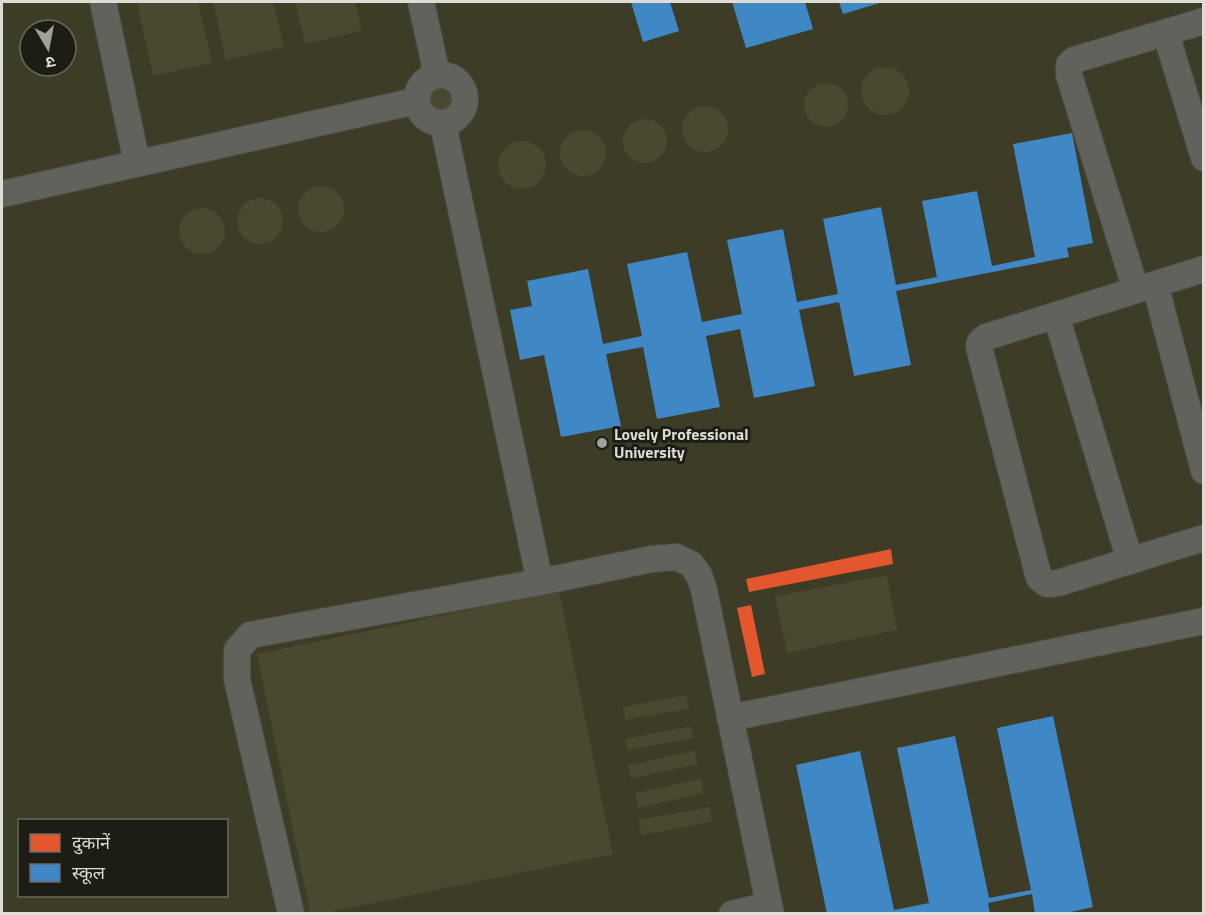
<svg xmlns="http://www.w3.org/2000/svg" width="1205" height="915" viewBox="0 0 1205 915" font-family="'Titillium Web','Noto Sans Devanagari',sans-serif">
	<rect width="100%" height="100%" fill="#32322a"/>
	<path fill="#3c3c27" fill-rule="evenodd" d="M2,2h1201v911l-1201,1zM30,30h36v36h-36zM20,820h206v76h-206z"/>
	<path fill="#494930" d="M137,2h61l14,61 -59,13z
		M213,2h60l11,45 -58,13z
		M295,2h60l7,29 -57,13z
		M861 91a24 24 0 1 1 48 0a24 24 0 1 1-48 0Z
		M804 105a22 22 0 1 1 44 0a22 22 0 1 1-44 0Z
		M429 99a13 13 0 1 1 26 0a13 13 0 1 1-26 0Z
		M682 129a23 23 0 1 1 46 0a23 23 0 1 1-46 0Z
		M623 141a22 22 0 1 1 44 0a22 22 0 1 1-44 0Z
		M560 153a23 23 0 1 1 46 0a23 23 0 1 1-46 0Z
		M498 165a24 24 0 1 1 48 0a24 24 0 1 1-48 0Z
		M298 209a23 23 0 1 1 46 0a23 23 0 1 1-46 0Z
		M237 221a23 23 0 1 1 46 0a23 23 0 1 1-46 0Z
		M179 231a23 23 0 1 1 46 0a23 23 0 1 1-46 0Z
		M887,575l10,55 -110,23 -12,-57z
		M559,591l54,263 -288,59h-15l-53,-259z
		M686,695l3,14 -64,11 -2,-13z
		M691,726l2,12 -65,12 -3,-11z
		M695,751l3,13 -67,15 -3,-14z
		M701,779l3,14 -66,15 -3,-15z
		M710,807l2,15 -71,13 -3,-15z"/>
	<path fill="#e4572e" d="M891,549l2,15 -144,28 -3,-13z
		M751,605l14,69 -13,3 -15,-69z"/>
	<path fill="#3f88c5" d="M631,2h39l9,29 -36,11z
		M732,2h73l8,27 -67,19z
		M839,2h44l-40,12z
		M1072,133l21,110 -26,5 2,9 -173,34 15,74 -57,11 -15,-74 -40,8 16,76 -61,12 -14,-69 -34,7 14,71 -63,12 -14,-72 -37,7 15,72 -60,11 -17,-82 -24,5 -10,-50 22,-4 -5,-25 61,-12 15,75 39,-8 -15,-72 60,-12 15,70 40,-8 -15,-74 56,-11 14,73 41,-8 -15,-75 58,-12 15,78 41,-8 -15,-76 55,-10 15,75 43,-9 -22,-113z
		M1053,716l40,191 -31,7h-27l-3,-20 -44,9 2,11h-163l-31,-149 64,-14 34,159 35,-7 -32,-155 58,-12 34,162 42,-8 -34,-162z"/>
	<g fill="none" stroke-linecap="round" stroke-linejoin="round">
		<defs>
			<path id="minor" d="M103,2l34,161
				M421,2l13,59 1,15
				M1166,34l38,124
				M417 99a24 24 0 1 1 48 0a24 24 0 1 1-48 0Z
				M2,194l414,-93
				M1204,269l-218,68 -6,5 -1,5 60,231 8,6 11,-1 146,-45
				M1155,284l49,187
				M1136,290l-67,-215v-10l5,-5 130,-39
				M1056,315l74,246
				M540,582l112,-23 24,-2 15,7 8,11 5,15 67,324
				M730,718l474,-97
				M291,914l-54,-235v-29l13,-15 290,-53 -97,-458
				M732,914l37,-9"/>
		</defs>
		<use href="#minor" stroke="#4d4d46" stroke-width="28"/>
		<use href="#minor" stroke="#62625c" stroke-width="26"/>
	</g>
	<circle fill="#a1a198" stroke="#1d1d16" stroke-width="2" cx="602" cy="443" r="6"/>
	<g text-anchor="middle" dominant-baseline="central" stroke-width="6" stroke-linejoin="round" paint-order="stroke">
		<g font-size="16" font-weight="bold" fill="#ddddd4" stroke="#1d1d16" text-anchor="start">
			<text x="614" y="434">Lovely Professional<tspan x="614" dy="18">University</tspan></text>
		</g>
	</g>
	<rect width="1205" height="915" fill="none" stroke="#ddddd4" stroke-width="6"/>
	<rect x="18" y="819" width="210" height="78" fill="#1d1d16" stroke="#6a6a62" stroke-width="1.5"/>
	<rect x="30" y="834" width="30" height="18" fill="#e4572e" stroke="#6a6a62" stroke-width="1.5"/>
	<text x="72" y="849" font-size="18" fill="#ddddd4">दुकानें</text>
	<rect x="30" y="864" width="30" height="18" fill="#3f88c5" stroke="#6a6a62" stroke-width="1.5"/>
	<text x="72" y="879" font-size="18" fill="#ddddd4">स्कूल</text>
	<g transform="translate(48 48) rotate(170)"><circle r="28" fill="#1d1d16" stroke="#6a6a62" stroke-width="1.5"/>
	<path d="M0-4.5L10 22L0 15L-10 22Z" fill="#a1a198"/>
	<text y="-9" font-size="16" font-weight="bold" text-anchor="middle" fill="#ddddd4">उ</text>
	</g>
</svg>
